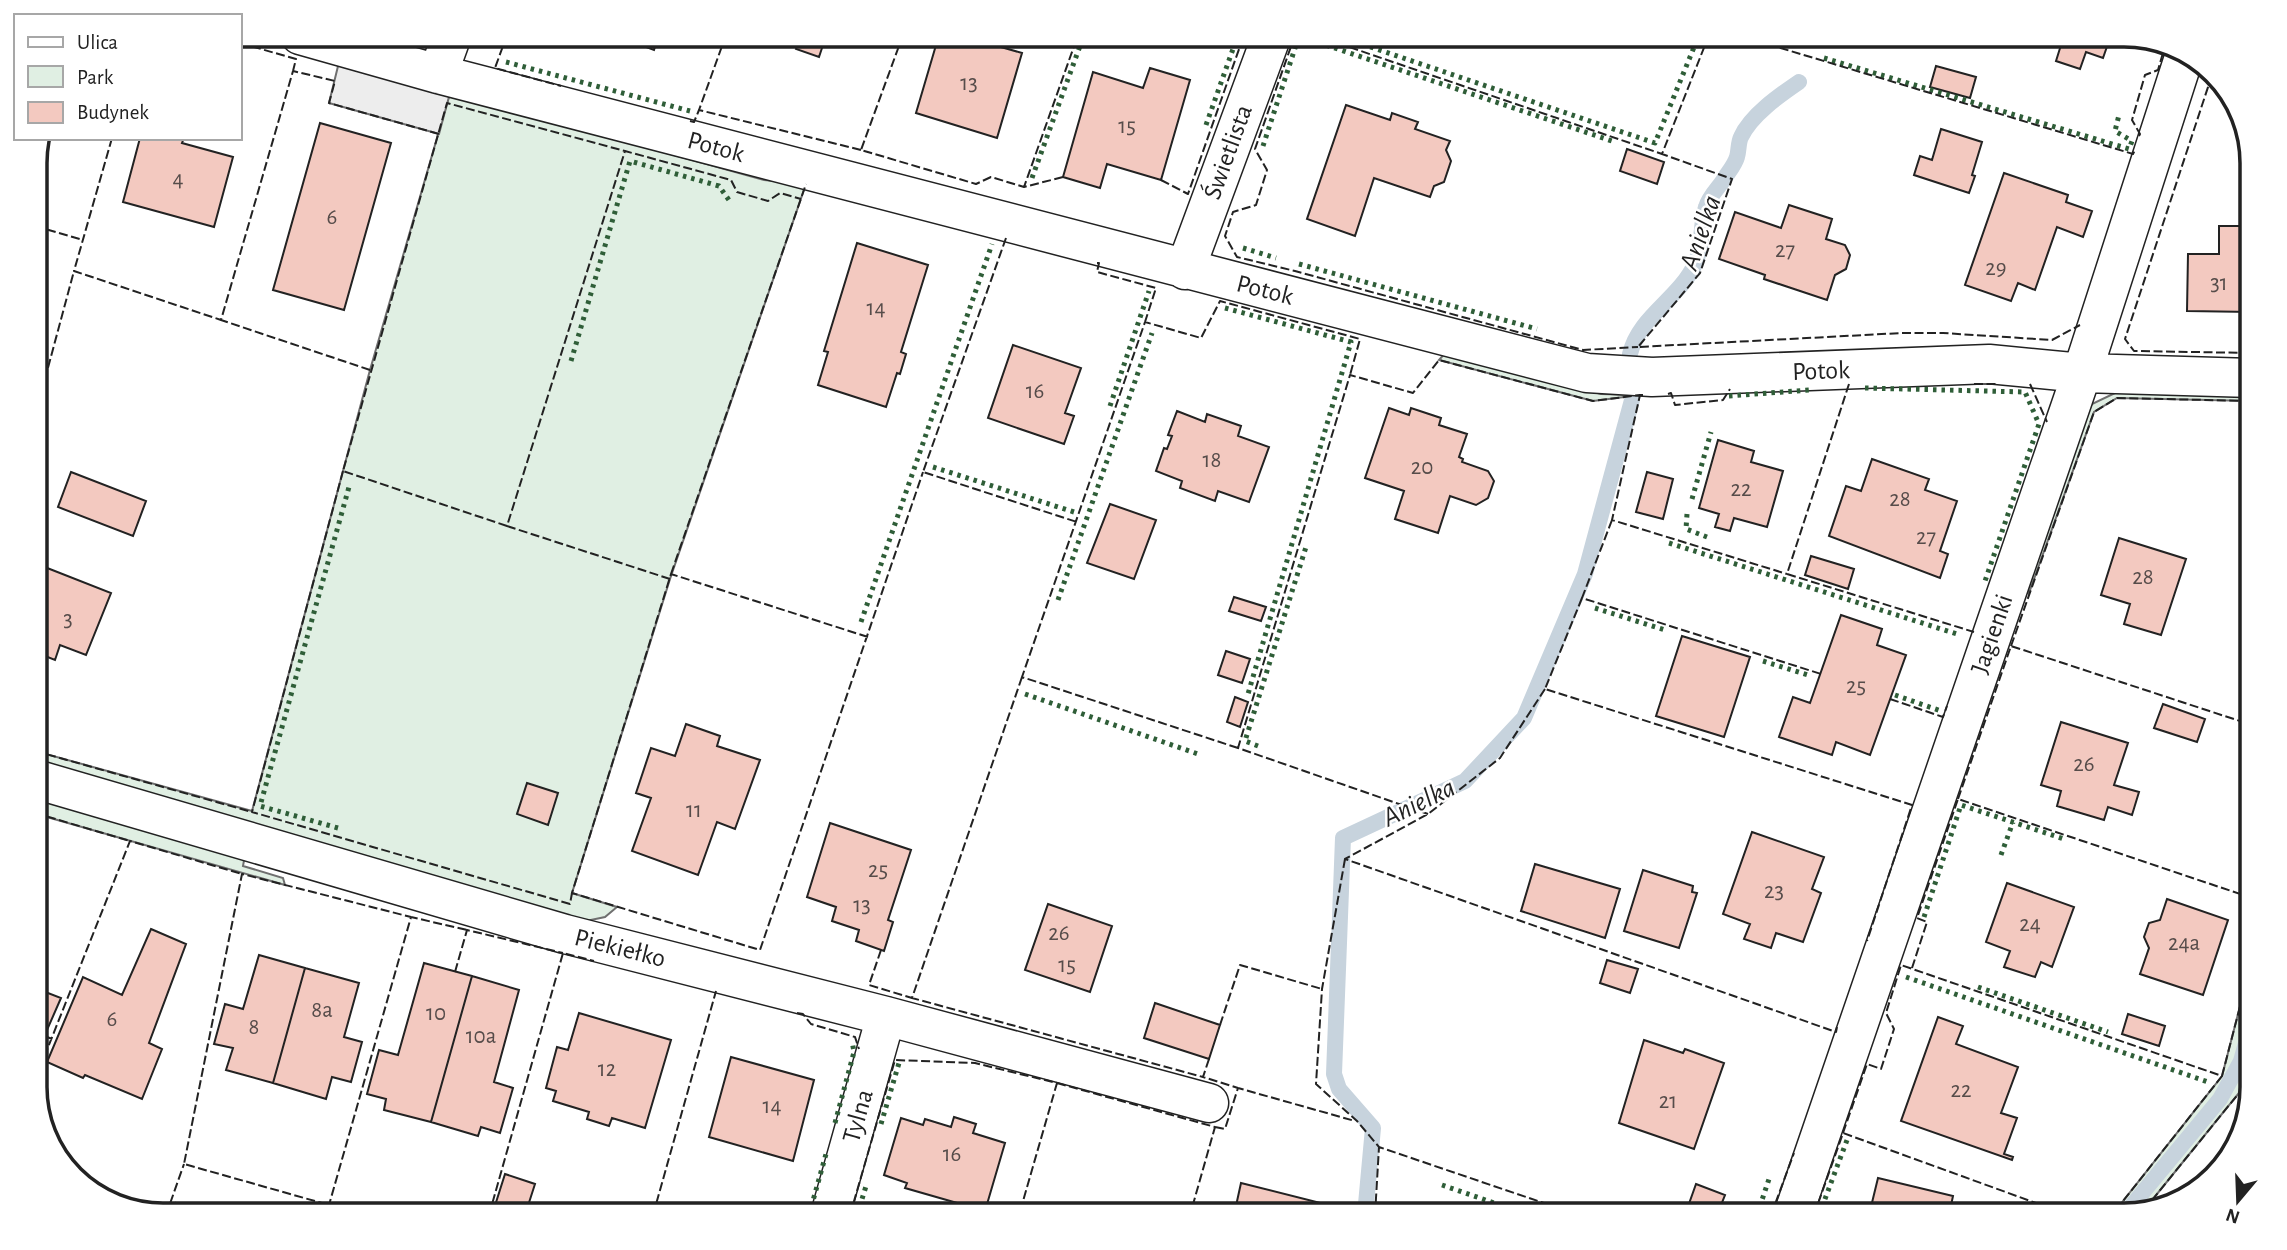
<svg xmlns="http://www.w3.org/2000/svg" width="2287" height="1250" viewBox="0 0 2287 1250" font-family="'Alegreya Sans',sans-serif">
	<rect width="100%" height="100%" fill="#fff"/>
	<path fill="#e0efe3" stroke="#6f6f6f" stroke-width="2" d="M450,93l314,87 42,4 -136,395 -98,314 45,14 -12,10 -19,4 -539,-151 -1,-16 206,57 118,-441z
		M1446,352l155,42 39,1 -47,6 -154,-41z
		M2115,393h137v8l-135,-3 -23,14 -65,181 -3,-11 62,-171 4,-7z
		M46,799l199,56 -2,11 40,12 2,7 -245,-70z
		M2252,960v117l-108,133 -19,5h-13l110,-139z"/>
	<path fill="#ededed" stroke="#6f6f6f" stroke-width="2" d="M339,62l111,31 -11,41 -110,-31z"/>
	<g fill="none" stroke-linecap="round" stroke-linejoin="round">
		<path stroke="#c7d3dd" stroke-width="16" d="M1630,354c9,-38 49,-55 65,-90 8,-17 5,-39 11,-57 4,-13 14,-20 20,-31 4,-6 9,-12 11,-19 2,-6 1,-14 4,-20 10,-22 39,-42 58,-55
			M1365,1215l8,-87 -34,-39 -5,-15 9,-236 122,-57 59,-63 61,-144 47,-174
			M2124,1215l96,-116 21,-38 11,-39"/>
	</g>
	<path fill="#f3c9c0" stroke="#222" stroke-width="2" d="M614,35h45l-5,15z
		M801,35h44l-4,10 -16,-6 -6,18 -23,-8z
		M939,35h35l14,4 -1,4 35,10 -25,85 -81,-25z
		M1424,35h32l-3,10z
		M1891,35h31l-1,6z
		M2029,35h82l-8,23 -17,-6 -6,17 -24,-8 5,-16z
		M1936,66l40,11 -6,21 -40,-11z
		M1150,68l40,12 -29,100 -54,-16 -7,24 -37,-11 30,-105 50,16z
		M1346,105l44,15 2,-7 26,9 -3,7 35,12 -4,9 5,11 -7,21 -10,4 -4,11 -56,-19 -19,58 -48,-17z
		M320,123l71,20 -47,167 -71,-20z
		M1941,129l41,13 -10,33 3,1 -6,17 -55,-18 6,-19 12,4z
		M140,138h44l-2,5 51,14 -19,70 -91,-25z
		M1627,149l37,13 -7,22 -37,-13z
		M2004,173l64,22 -2,7 26,9 -9,26 -26,-10 -22,63 -17,-7 -7,18 -46,-16z
		M1789,205l43,14 -6,20 19,6 5,10 -4,14 -11,6 -8,25 -63,-21 1,-4 -46,-16 16,-47 46,16z
		M2219,226h33v86l-65,-1 1,-57h31z
		M857,243l71,22 -27,87 5,2 -6,20 -3,-1 -11,34 -68,-22 10,-33 -4,-1z
		M35,307l6,1 -6,21z
		M1013,345l68,23 -16,45 9,3 -10,28 -76,-26z
		M1389,408l20,7 2,-7 30,10 -2,7 28,9 -8,23 4,2 -1,3 26,9 6,10 -6,17 -12,7 -26,-9 -12,37 -43,-14 9,-28 -39,-13z
		M1177,411l28,11 2,-8 34,12 -3,10 31,11 -20,55 -31,-11 -3,10 -35,-13 2,-7 -26,-10 8,-23 3,1 5,-13 -4,-1z
		M1718,440l36,11 -3,11 32,9 -16,56 -33,-9 -4,13 -15,-4 4,-13 -20,-6z
		M1872,459l57,20 -4,11 32,11 -17,50 8,3 -8,24 -111,-42 17,-50 15,5z
		M71,472l75,29 -13,35 -75,-29z
		M1647,472l26,7 -10,40 -27,-7z
		M1110,504l46,16 -22,59 -47,-16z
		M2119,538l67,21 -25,76 -37,-11 6,-20 -29,-9z
		M1811,556l43,13 -6,20 -43,-14z
		M37,564l74,29 -25,62 -26,-10 -5,15 -20,-8v-83z
		M1234,597l32,10 -5,14 -32,-10z
		M1841,615l41,14 -5,16 29,10 -36,100 -34,-13 -4,13 -53,-18 14,-40 17,6z
		M1682,636l68,21 -26,80 -68,-21z
		M1226,651l24,8 -8,24 -24,-8z
		M1235,697l13,5 -8,25 -13,-5z
		M2163,704l42,15 -8,23 -43,-14z
		M2061,722l67,21 -14,42 25,7 -7,23 -24,-8 -4,13 -47,-14 4,-15 -20,-6z
		M686,724l34,12 -3,10 43,14 -25,69 -18,-7 -19,53 -66,-24 19,-53 -15,-5 15,-45 24,8z
		M527,783l31,10 -10,32 -31,-11z
		M830,823l81,27 -23,70 5,2 -9,29 -28,-10 3,-11 -27,-9 4,-14 -29,-10z
		M1752,832l72,25 -12,32 9,4 -18,49 -27,-9 -5,15 -27,-9 6,-15 -27,-10z
		M1535,864l85,25 -15,49 -84,-27z
		M1643,870l50,16 -1,6 5,1 -18,55 -55,-17z
		M2007,883l67,24 -22,60 -11,-5 -6,15 -31,-10 6,-16 -24,-9z
		M2167,899l61,21 -25,75 -63,-21 9,-26 -5,-11 5,-14 11,-3z
		M1048,904l64,22 -22,66 -65,-22z
		M151,929l35,15 -37,99 13,6 -20,50 -57,-24 -2,3 -36,-16 36,-85 39,18z
		M259,955l46,13 -32,115 -47,-13 7,-22 -19,-4 11,-40 18,5z
		M1607,960l31,9 -8,24 -30,-10z
		M424,963l48,13 -41,146 -47,-12 2,-11 -19,-5 12,-44 19,5z
		M305,968l54,15 -15,54 18,5 -11,40 -19,-5 -6,22 -53,-16z
		M472,976l47,14 -25,92 19,6 -13,45 -19,-6 -3,9 -47,-14z
		M35,988l26,10 -14,32 -12,-5z
		M1155,1003l65,22 -11,34 -65,-21z
		M579,1013l92,27 -26,88 -33,-10 -3,8 -22,-7 2,-7 -36,-11 3,-10 -10,-3 11,-41 11,3z
		M2128,1014l37,12 -6,20 -37,-12z
		M1938,1017l25,9 -7,18 62,23 -17,46 16,5 -13,36 9,3 -1,3 -111,-39z
		M1644,1040l39,13 2,-4 39,14 -30,86 -75,-26z
		M731,1057l83,23 -21,81 -84,-24z
		M954,1117l22,7 -3,9 32,10 -20,68 -80,-23 2,-5 -23,-8 17,-57 22,7 2,-6 26,8z
		M505,1174l30,10 -10,31h-33z
		M1878,1178l75,18 -4,19h-80z
		M1241,1183l103,26 -2,6h-108z
		M1696,1184l29,11 -8,20h-32z
		M176,1203l26,8 -2,4h-28z
		M215,1206l33,9h-35z"/>
	<g fill="none" stroke-linecap="round" stroke-linejoin="round">
		<defs>
			<path id="minor" d="M300,35l138,39 1149,299 65,4 337,-13 93,9 170,5
				M438,74l14,-39
				M1185,270l87,-235
				M35,779l530,155 321,82 323,87
				M830,1215l56,-199
				M1793,1215l289,-842 104,-322"/>
		</defs>
		<use href="#minor" stroke="#222" stroke-width="41"/>
		<use href="#minor" stroke="#fff" stroke-width="38"/>
		<path stroke="#2f5e38" stroke-width="5" stroke-dasharray="3.5 5" stroke-linecap="butt" d="M1338,36l317,107 44,-108
			M1824,58l305,91 3,-8 -17,-10 4,-16
			M506,62l184,49
			M1206,125l32,-90
			M1263,146l36,-110 316,106
			M1032,178l52,-143
			M1243,248l33,10
			M1299,264l238,65
			M1225,308l126,34 -103,352
			M571,361l59,-200 89,25 12,17
			M1865,388l160,4 14,32 -55,160
			M1729,396l81,-6
			M1110,406l39,-115
			M933,467l141,45
			M1692,499l19,-67
			M1687,514l-1,15 21,8
			M1669,543l288,91
			M1058,600l94,-267
			M1595,608l70,22
			M861,622l131,-378
			M1763,661l45,14
			M1025,694l173,60
			M1895,695l46,16
			M1258,746l-13,-5 61,-194
			M338,828l-78,-22 89,-319
			M2001,855l12,-33
			M1924,917l37,-112 103,34
			M1906,977l302,105
			M1978,987l130,45
			M835,1123l19,-71 -2,-11
			M881,1124l18,-61
			M1442,1185l87,30
			M809,1215l17,-61
			M857,1215l10,-32
			M1757,1215l13,-39
			M1819,1215l28,-75"/>
		<path stroke="#222" stroke-width="2" stroke-dasharray="9 3.5" stroke-linecap="butt" d="M507,35l-12,33 66,18
			M726,35l-27,75 162,40
			M903,35l-42,115 115,34 15,-7 33,10
			M1295,35l-40,114 12,21 -11,35 -23,7 -8,24 12,21 58,14 288,79 55,-3
			M1314,35l348,119
			M1709,35l-47,119 70,25 -32,94 -62,74 264,-14h41l109,7 28,-15
			M1740,35l24,8
			M1767,35l-3,8 369,111 2,-4
			M240,43l56,16 -3,12
			M2212,75l-87,264 9,12 118,2
			M690,121l4,1 5,-12
			M2139,136l1,-2 -8,-14 13,-45 13,-5 7,-24
			M112,138l-38,133 147,49
			M1063,177l-39,10 54,-152
			M1161,180l27,14 56,-159
			M35,226l48,14
			M1006,238l-83,234 154,50
			M1097,263h2l-2,9 59,16 -11,34
			M370,370l-149,-50 72,-249 42,10 -6,22 110,31
			M1849,384l-62,190 187,58
			M1974,384h25
			M2030,384l17,38
			M1668,394l3,-1 4,12 48,-5 7,-11
			M1643,395h-3l-28,125 175,54
			M35,416l39,-145
			M343,471l-91,341 318,92 2,-11
			M1612,520l-30,78 239,76
			M507,526l-164,-55 104,-368 178,48
			M671,574l135,-390
			M670,579l-163,-53 118,-375 106,29 6,12 31,9 12,-8 21,6
			M1582,598l-37,91 367,116 -45,136
			M868,637l-197,-63 -99,319 188,57 163,-478
			M2011,646l83,-234 23,-14 135,3
			M1022,677l-110,321 291,79
			M1545,689l-45,69 -72,56 -83,45 491,173 1,-5
			M1890,699l53,18 4,-11
			M1238,748l-216,-71 123,-355 56,16 19,-37 140,38 -10,36
			M35,751l217,61
			M1958,799l53,-153 241,79
			M35,813l95,28
			M1428,814l-190,-66 112,-373 63,18 26,-33 154,41 47,-6
			M1345,859l-23,130 -6,95 41,37 22,26 200,68
			M881,950l-12,35 43,13
			M1912,968l15,-46 -10,-4 41,-119 294,99
			M455,972l12,-42 96,23
			M797,1013l6,1 8,10 44,13 4,12
			M1220,1025l20,-60 82,24
			M35,1032l17,7
			M1209,1059l-6,18 35,11
			M2222,1076l30,-116
			M35,1080l95,-239 112,33
			M1057,1083l158,44 -25,88
			M1215,1127l10,2 13,-41 117,33
			M1843,1133l24,-69 14,5 13,-40 -8,-16 15,-48 321,111 -110,139
			M2144,1210l108,-133
			M166,1215l18,-51
			M326,1215l3,-10 -145,-41 58,-290 169,43
			M368,1215l-39,-10 82,-288 56,13
			M489,1215l74,-262 31,8
			M653,1215l63,-224
			M850,1215l45,-155 80,3 82,20 -38,132
			M1375,1215l4,-68
			M1771,1215l23,-62
			M1814,1215l29,-82 226,82"/>
	</g>
	<g text-anchor="middle" dominant-baseline="central" stroke-width="5" stroke-linejoin="round" paint-order="stroke">
		<g font-size="23" fill="#564c4a">
			<text x="969" y="83">13</text>
			<text x="1127" y="126">15</text>
			<text x="178" y="179">4</text>
			<text x="332" y="217">6</text>
			<text x="1785" y="250">27</text>
			<text x="1996" y="268">29</text>
			<text x="2219" y="283">31</text>
			<text x="876" y="308">14</text>
			<text x="1035" y="391">16</text>
			<text x="1212" y="460">18</text>
			<text x="1422" y="467">20</text>
			<text x="1741" y="489">22</text>
			<text x="1900" y="499">28</text>
			<text x="1926" y="537">27</text>
			<text x="2143" y="577">28</text>
			<text x="68" y="619">3</text>
			<text x="1856" y="686">25</text>
			<text x="2084" y="764">26</text>
			<text x="694" y="810">11</text>
			<text x="878" y="870">25</text>
			<text x="1774" y="891">23</text>
			<text x="862" y="905">13</text>
			<text x="2030" y="924">24</text>
			<text x="1059" y="933">26</text>
			<text x="2184" y="943">24a</text>
			<text x="1067" y="965">15</text>
			<text x="322" y="1010">8a</text>
			<text x="436" y="1013">10</text>
			<text x="112" y="1019">6</text>
			<text x="254" y="1027">8</text>
			<text x="481" y="1036">10a</text>
			<text x="607" y="1069">12</text>
			<text x="1961" y="1090">22</text>
			<text x="1668" y="1101">21</text>
			<text x="772" y="1106">14</text>
			<text x="952" y="1154">16</text>
		</g>
		<g font-size="26" fill="#222" stroke="#fff">
			<text transform="translate(716 147) rotate(15)">Potok</text>
			<text transform="translate(1228 152) rotate(-70)">Świetlista</text>
			<text transform="translate(1265 290) rotate(14)">Potok</text>
			<text transform="translate(1821 371) rotate(-2)">Potok</text>
			<text transform="translate(1992 634) rotate(-71)">Jagienki</text>
			<text transform="translate(620 948) rotate(14)">Piekiełko</text>
			<text transform="translate(858 1116) rotate(-74)">Tylna</text>
		</g>
		<g font-size="28" font-style="italic" fill="#222" stroke="#fff">
			<text transform="translate(1701 233) rotate(-71)">Anielka</text>
			<text transform="translate(1419 803) rotate(-26)">Anielka</text>
		</g>
	</g>
	<path d="M0 0H2287V1250H0ZM163 47H2124A116 116 0 0 1 2240 163V1087A116 116 0 0 1 2124 1203H163A116 116 0 0 1 47 1087V163A116 116 0 0 1 163 47Z" fill="#fff" fill-rule="evenodd"/>
	<path fill="none" stroke="#222" stroke-width="3.5" d="M163 47H2124A116 116 0 0 1 2240 163V1087A116 116 0 0 1 2124 1203H163A116 116 0 0 1 47 1087V163A116 116 0 0 1 163 47Z"/>
	<rect x="14" y="14" width="228" height="126" fill="#ffffff" stroke="#a7a7a7" stroke-width="2"/>
	<rect x="28" y="37" width="35" height="10" fill="#ffffff" stroke="#a7a7a7" stroke-width="2"/>
	<text x="77" y="49" font-size="21" fill="#222222">Ulica</text>
	<rect x="28" y="66" width="35" height="21" fill="#e0efe3" stroke="#a7a7a7" stroke-width="2"/>
	<text x="77" y="84" font-size="21" fill="#222222">Park</text>
	<rect x="28" y="102" width="35" height="21" fill="#f3c9c0" stroke="#a7a7a7" stroke-width="2"/>
	<text x="77" y="119" font-size="21" fill="#222222">Budynek</text>
	<g transform="translate(2238 1201) rotate(199)" stroke="#ffffff" stroke-width="5" paint-order="stroke">
	<path d="M0-5L12 26L0 18L-12 26Z" fill="#222222"/>
	<text y="-10" font-size="19" font-weight="bold" text-anchor="middle" fill="#222222">N</text>
	</g>
</svg>
